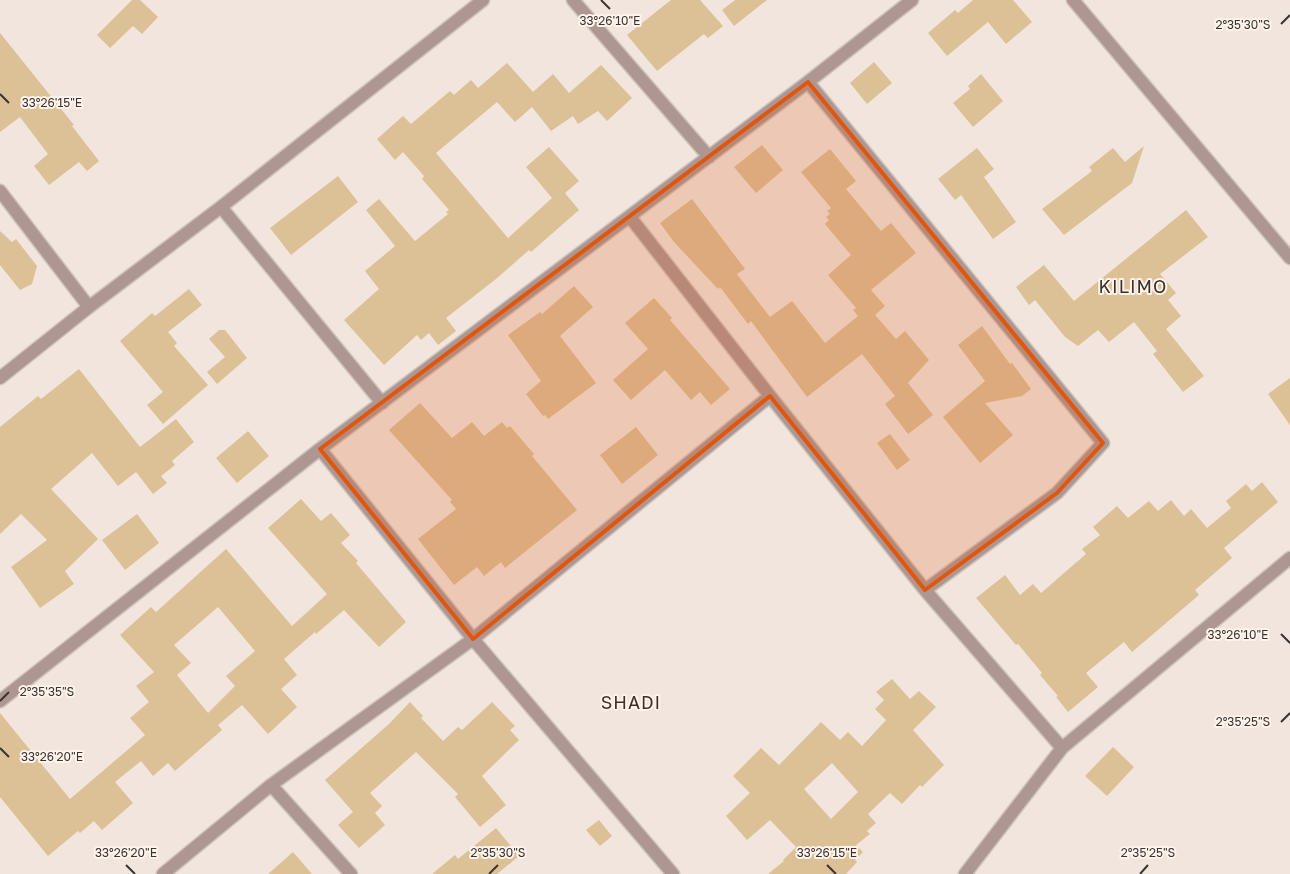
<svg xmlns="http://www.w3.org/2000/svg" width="1290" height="874" viewBox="0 0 1290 874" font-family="'Golos Text',sans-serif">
	<rect width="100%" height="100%" fill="#f1e5de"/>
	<path fill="#dcc197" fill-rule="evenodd" d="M132,0h8l18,17 -16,17 -9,-8 -23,22 -13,-13z
		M671,0h29l23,26 -15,12 -4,-4 -47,37 -30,-36z
		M735,0h32l-33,26 -12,-16z
		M973,0h40l19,22 -26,22 -18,-22 -41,34 -19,-23 27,-23 3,3z
		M0,33l74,92 -2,1 27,35 -12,10 -8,-9 -30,23 -15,-19 14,-12 -28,-37 -20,15z
		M874,62l18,21 -25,21 -17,-21z
		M507,63l26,29 20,-18 16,19 32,-28 31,33 -25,23 -9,-10 -20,13 -5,-8 -22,15 -19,-24 -17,15 -18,-20 -61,51 72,85 44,-40 -26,-31 23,-20 30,34 -14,12 14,17 -48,42 -2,-2 -33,29 -50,39 10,13 -18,14 -9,-12 -8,7 -4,-5 -33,30 -40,-45 35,-31 -14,-18 30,-25 -29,-36 13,-11 36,42 33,-27 -2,-2 3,-2 -27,-31 2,-3 -21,-24 -8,8 -18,-21 26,-23 8,8 39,-33 4,4 17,-15 7,8z
		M981,74l22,27 -30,26 -20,-24 17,-14 -2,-3z
		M762,145l21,25 -27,23 -22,-26z
		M1144,146l-12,37 -68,52 -22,-26 50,-38 -3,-4 24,-19 12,14z
		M977,148l17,21 -10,8 32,45 -23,17 -32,-44 -6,5 -17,-21z
		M830,149l26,32 -10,8 35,42 10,-8 25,30 -45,37 14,16 -10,9 21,24 9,-8 24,29 -21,23 25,32 -25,19 -23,-30 10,-8 -33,-42 -55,43 -56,-76 -3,3 -28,-37 -2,2 -44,-47 -14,-19 32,-24 53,70 -8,5 33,43 22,-16 33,42 33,-27 -5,-6 3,-2 -28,-33 23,-20 -26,-31 4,-4 -3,-3 4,-3 -3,-3 4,-3 -30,-36z
		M338,176l20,26 -67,53 -21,-27z
		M1186,210l22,27 -48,37 16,19 -8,7 13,16 -15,13 38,47 -21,16 -30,-38 4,-3 -23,-29 -25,20 -11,-12 -20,16 -13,-9 -30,-37 -6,5 -13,-18 28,-22 30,36z
		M0,231l12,11 4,-3 21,27 -5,18 -12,6 -20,-25z
		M574,286l19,21 -33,29 36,47 -48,36 -3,-4 -2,1 -17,-22 15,-13 -33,-46 32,-23 2,2z
		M189,289l13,16 -34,27 9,11 -3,3 34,39 -45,39 -16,-19 16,-13 -43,-51 32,-28 3,3z
		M654,298l18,20 -2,2 60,69 -19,16 -11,-13 -9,8 -26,-30 -34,30 -18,-20 35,-31 -23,-26z
		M982,326l28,38 2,-1 19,26 -9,7 -37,7 28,32 -33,28 -37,-46 42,-36 -27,-36z
		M219,330h6l22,28 -30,26 -10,-12 18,-15 -16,-18z
		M79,369l61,78 36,-28 18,23 -22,19 3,4 -14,11 6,7 -14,11 -17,-22 -18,14 -26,-33 -41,36 47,50 -33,32 9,13 -34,24 -29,-41 36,-27 -26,-26 -21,20v-107l38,-31 3,3z
		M1290,378v47l-22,-31z
		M420,403l32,35 20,-16 12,14 18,-14 5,6 3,-2 24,28 -2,2 45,54 -72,58 -4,-6 -17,14 -7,-9 -23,18 -36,-46 38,-30 -6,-7 2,-2 -63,-70z
		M636,427l22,28 -36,29 -22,-29z
		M248,431l21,25 -32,27 -21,-25z
		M890,434l20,26 -13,10 -20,-27z
		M1262,482l16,20 -54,46 8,10 -37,32 4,5 -67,57 -8,-10 -38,31 12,14 -30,25 -12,-15 2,-1 -18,-21 2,-2 -24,-29 -2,1 -40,-47 29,-23 15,20 13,-11 8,9 45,-39 -4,-5 18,-14 -7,-8 24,-21 11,12 21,-17 9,10 13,-11 13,16 7,-7 16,19 24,-20 -5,-7 20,-17 6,7z
		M301,499l20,22 10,-8 19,22 -9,8 17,18 -2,2 50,59 -27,25 -35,-37 -28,24 -1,-2 -31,27 13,16 -16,14 16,18 -29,27 -26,-29 -24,20 4,5 -47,41 -7,-8 -15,13 -12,-15 -26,21 18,21 -31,27 -8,-9 -14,12 -2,-2 -30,25 -48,-59v-84l70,86 75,-64 -15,-17 19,-16 -13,-16 18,-14 -34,-37 31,-28 5,5 70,-63 66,77 35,-32 -59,-66zM218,607l37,44 -29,25 9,10 -27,27 -31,-38 14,-12 -17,-18z
		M137,514l22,29 -34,27 -23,-30z
		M892,679l18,20 9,-8 17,16 -23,23 31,35 -22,22 -2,-2 -18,19 -12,-11 -22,21 8,9 -9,8 3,3 -14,11 7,7 -8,8 2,2 -11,12h-78l16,-13 -1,-1 13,-13 -26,-27 -23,20 -21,-24 24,-23 -17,-17 28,-28 18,17 42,-43 19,18 8,-8 14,14 24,-26 -11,-11 9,-9 -8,-8zM832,763l26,29 -27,27 -27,-30z
		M410,702l13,14 -2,2 22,23 15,-14 4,3 30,-28 23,24 -5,4 9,10 -37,36 24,29 -26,22 -25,-30 3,-3 -42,-42 -46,41 12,13 -7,7 10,12 -26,23 -21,-23 15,-13 -28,-32 64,-56z
		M1113,747l21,20 -27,29 -22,-20z
		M599,820l13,16 -12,10 -14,-16z
		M496,828l23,28 -22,18h-65l23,-19 3,4z
		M293,852l19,22h-44z"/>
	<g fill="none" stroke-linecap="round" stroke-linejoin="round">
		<defs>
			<path id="minor" d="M573,0l136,157
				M912,0l-104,82 295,361 -46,50 -132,97
				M1073,0l217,258
				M0,191l89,116
				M221,207l161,196
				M630,217l140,179
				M0,378l89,-71 132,-100 262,-207
				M320,449l153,190 200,235
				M0,701l320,-252 488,-367
				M271,785l80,89
				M163,874l108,-89 202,-146 297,-243 155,194 137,158
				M965,874l97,-126 228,-190"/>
		</defs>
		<use href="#minor" stroke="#ccc2bc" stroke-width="15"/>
		<use href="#minor" stroke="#ae9792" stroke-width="12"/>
	</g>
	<path fill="#df570e" fill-opacity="0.2" stroke="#df570e" stroke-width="4" stroke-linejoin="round" d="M808,82l295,361 -46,50 -132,97 -155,-194 -297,243 -153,-190z"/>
	<path fill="none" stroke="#393532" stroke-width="2" d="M601,0l9,9M1281,24l9,-9M0,94l9,9M1281,634l9,9M0,701l9,-9M1281,722l9,-9M0,748l9,9M126,865l9,9M827,865l9,9M489,874l9,-9M1140,874l8,-9"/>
	<g text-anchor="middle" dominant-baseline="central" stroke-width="4" stroke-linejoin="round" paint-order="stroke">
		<g font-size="18" letter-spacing="1" fill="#3b322c" stroke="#fff3eb">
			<text x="1133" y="286">KILIMO</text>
			<text x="631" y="702">SHADI</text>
		</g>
	</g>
	<g font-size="12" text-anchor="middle" fill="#393532" stroke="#fff3eb" stroke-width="4" stroke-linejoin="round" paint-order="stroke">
		<text x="610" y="25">33°26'10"E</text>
		<text x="1243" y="29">2°35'30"S</text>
		<text x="52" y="107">33°26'15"E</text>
		<text x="1238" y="639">33°26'10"E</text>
		<text x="47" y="696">2°35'35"S</text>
		<text x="1243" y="726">2°35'25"S</text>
		<text x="52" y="761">33°26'20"E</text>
		<text x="498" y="857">2°35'30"S</text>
		<text x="1148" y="857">2°35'25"S</text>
		<text x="126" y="857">33°26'20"E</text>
		<text x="827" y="857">33°26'15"E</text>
	</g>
</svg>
